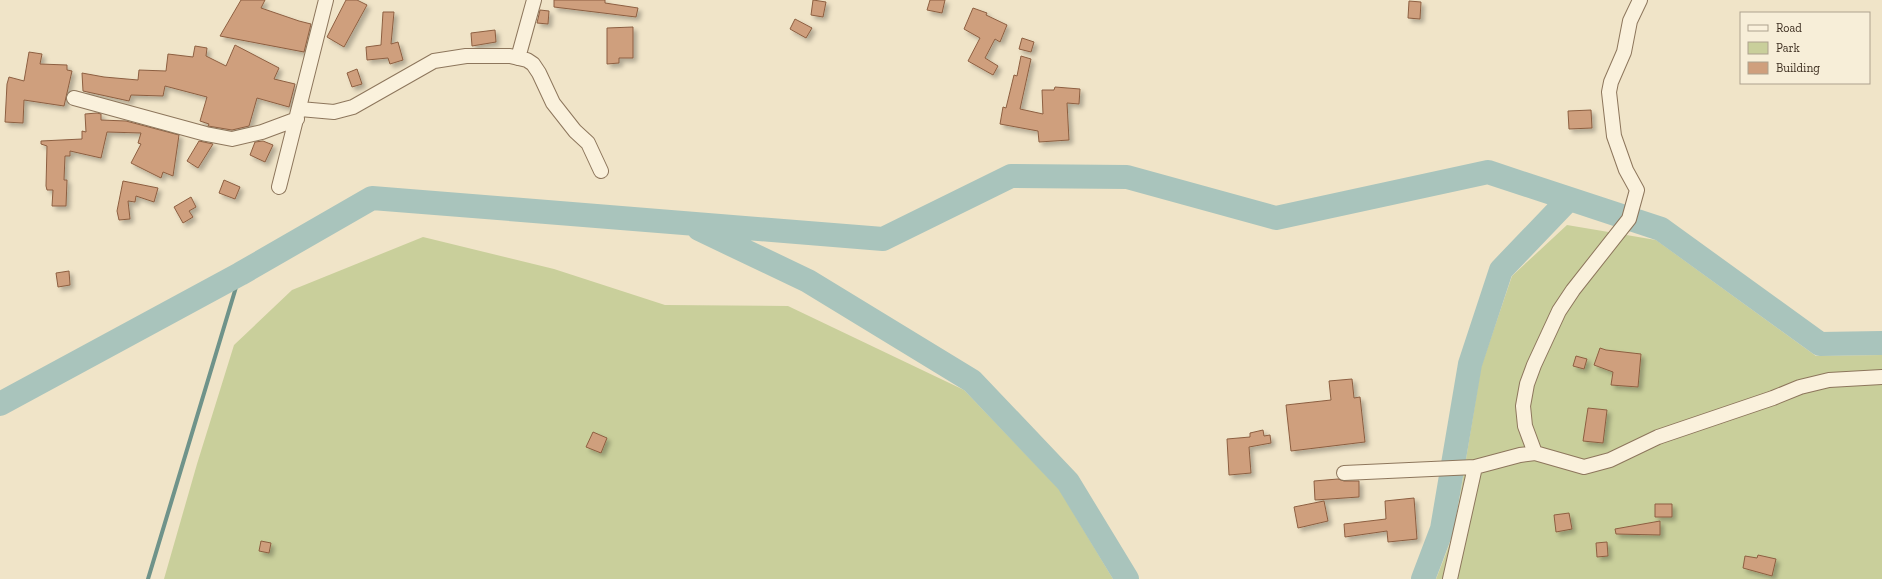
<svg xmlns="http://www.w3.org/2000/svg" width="1882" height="579" viewBox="0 0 1882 579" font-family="'Zilla Slab',serif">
	<defs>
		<filter id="shadow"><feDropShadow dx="3.5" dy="3.5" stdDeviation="2" flood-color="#0004"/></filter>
	</defs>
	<rect width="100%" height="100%" fill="#f0e4c8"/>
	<path fill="#c9cf9b" d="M1567,225l89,15 160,116 66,-1v224h-446l18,-46 27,-166 31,-91z
		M423,237l131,32 111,36 123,1 176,84 95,99 54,90h-949l33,-115 37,-119 58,-55z"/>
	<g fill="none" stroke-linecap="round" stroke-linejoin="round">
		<path stroke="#6f938a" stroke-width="4" d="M148,579l92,-305"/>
		<path stroke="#a9c4bc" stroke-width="24" d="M699,229l109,52 164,100 96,101 59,97
			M0,404l240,-130 132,-76 511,41 128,-63 116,1 149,41 212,-46 173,57 159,115 62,-1
			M1423,579l19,-50 28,-165 31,-94 68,-71"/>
	</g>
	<path fill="#cf9f7d" stroke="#8d5f41" filter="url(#shadow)" d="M241,0h24l-4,8 38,13 12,3 -7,28 -84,-16z
		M346,0h11l10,5 -23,42 -17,-10z
		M554,0h51v3l33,5 -2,9 -82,-10z
		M813,0l13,2 -3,15 -12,-2z
		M930,0h15l-3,13 -15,-3z
		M1409,1l12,1 -1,17 -12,-1z
		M973,8l14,5 -1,2 21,10 -7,17 -5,-3 -10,19 13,8 -5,9 -25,-14 12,-23 -16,-9z
		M540,10l9,1 -1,13 -11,-1z
		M383,12h11l-3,32 7,-2 5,18 -13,4 -2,-6 -21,2 -1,-13 15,-2z
		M795,19l17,9 -6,10 -16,-9z
		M633,27v31h-14v5l-12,1v-36z
		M495,30l1,12 -24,4 -1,-13z
		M1022,38l12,4 -3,10 -12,-3z
		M235,45l44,23 -5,11 21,5 -6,23 -32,-9 -8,28 -17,4 -24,-4 1,-2 -9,-3 7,-24 -42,-11 -2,10 -32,-1 -2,6 -46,-10 -1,-18 22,4 34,3 1,-10 27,1 2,-17 25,3 2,-11 12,2 -1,8 20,10z
		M29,52l13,2 -2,10 27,1v5l5,1 -8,35 -40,-6 -1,23 -18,-1 2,-38 2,-7 15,4z
		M1021,56l10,3 -11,50 23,5 -1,-24h12l1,-3 25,2 -1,15 -12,-1 2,37 -30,2 -1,-11 -38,-7 3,-17 3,1 8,-33 3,1z
		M357,69l5,15 -10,3 -5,-14z
		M1591,110l1,18 -23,1 -1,-18z
		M97,113l4,1v6l25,1 53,14 -6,41 -10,-4 -2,6 -30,-15 10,-19 -3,-1 3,-10 -34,-1 -6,26 -31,-7v5h-5l-1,24h3l-1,26h-14l1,-16h-6l-1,-4 1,-40 -6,-2v-3l41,-2v-8l4,1 -1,-18z
		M199,141l14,3 -15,24 -11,-7z
		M263,141l10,4 -8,17 -15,-7 5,-13z
		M224,180l16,7 -5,12 -16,-6z
		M123,181l35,7 -4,14 -18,-6 -1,6 -7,-1 2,18 -11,1 -2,-9z
		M191,197l5,10 -7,4 4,6 -10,6 -9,-16z
		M69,271l1,14 -12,2 -2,-14z
		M1600,348l6,2 35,4 -3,33 -27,-2 2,-13 -19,-7z
		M1576,356l11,3 -3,10 -11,-3z
		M1352,379l2,19 6,-1 5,45 -74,9 -5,-46 45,-5 -2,-19z
		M1588,408l19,2 -4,33 -20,-2z
		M1263,430l1,6 6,-1 1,8 -22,4 2,26 -22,2 -2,-36 23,-2v-4z
		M593,432l14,6 -6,15 -15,-6z
		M1338,479l6,2h15v16l-44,3 -1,-19z
		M1414,498l3,41 -29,3 -1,-11 -42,6 -1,-13 42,-5 -1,-18z
		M1324,501l4,20 -30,7 -4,-21z
		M1655,504h17v13h-17z
		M1569,513l3,16 -16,3 -2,-17z
		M1660,521v14l-44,-1 -1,-5z
		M261,541l10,2 -2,10 -10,-2z
		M1607,542l1,14 -11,1 -1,-14z
		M1758,555l18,4 -4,17 -29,-8 2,-12 12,2z"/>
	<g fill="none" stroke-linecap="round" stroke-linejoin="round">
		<defs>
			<path id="street" d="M518,58l16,-58
				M74,98l132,36 26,5 30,-7 35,-13
				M300,109l34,3 19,-5 81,-46 32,-5h44l17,4 6,4 6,9 14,30 22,28 13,12 13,28
				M279,187l47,-187
				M1535,453l-10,-27 -2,-20 4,-22 7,-19 25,-54 14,-21 56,-71 8,-29 -11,-20 -12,-34 -5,-44 2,-10 13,-30 6,-31 10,-21
				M1344,473l131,-6 45,-12 15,-2 49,14 26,-7 48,-23 115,-39 27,-11 29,-7 53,-3
				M1450,579l25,-112"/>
		</defs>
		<use href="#street" stroke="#8d765c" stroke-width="16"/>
		<use href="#street" stroke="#faf1dc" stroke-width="14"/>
	</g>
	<rect x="1740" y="12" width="130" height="72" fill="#f7eed8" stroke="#ada18e"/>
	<rect x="1748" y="25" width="20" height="6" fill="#faf1dc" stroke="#ada18e"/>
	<text x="1776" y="32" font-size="12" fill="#3d2e20">Road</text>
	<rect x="1748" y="42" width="20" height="12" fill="#c9cf9b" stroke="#ada18e"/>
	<text x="1776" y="52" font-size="12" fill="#3d2e20">Park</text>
	<rect x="1748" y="62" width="20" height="12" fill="#cf9f7d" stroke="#ada18e"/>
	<text x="1776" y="72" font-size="12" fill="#3d2e20">Building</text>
</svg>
